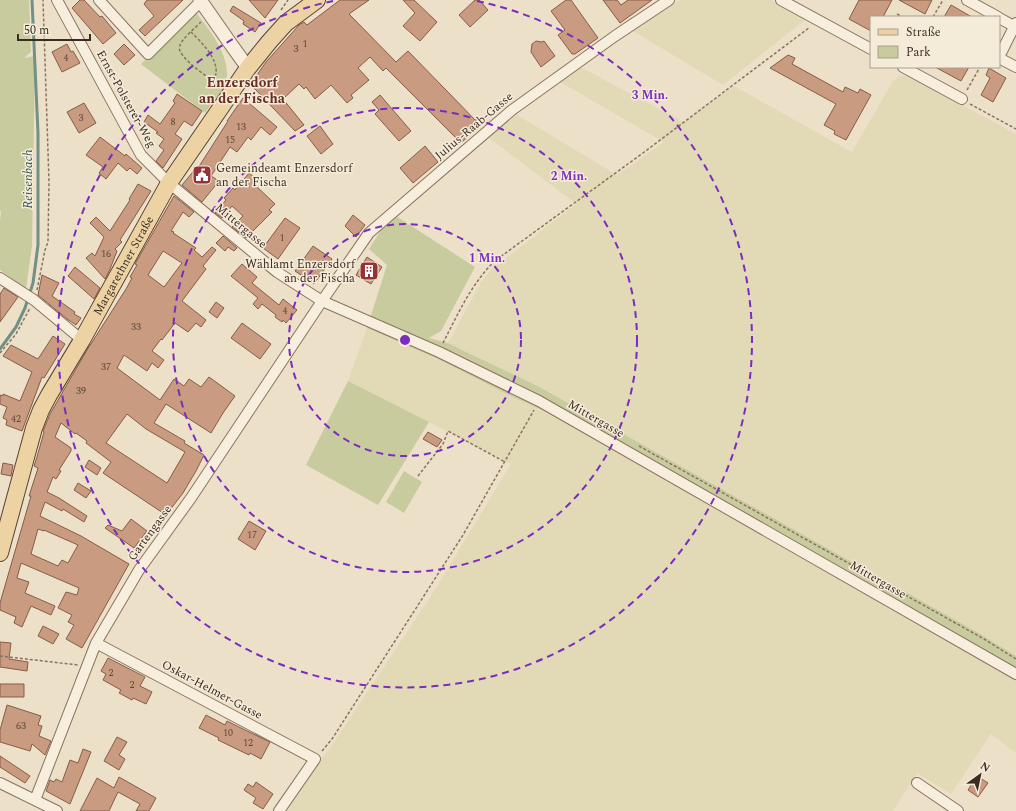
<svg xmlns="http://www.w3.org/2000/svg" width="1016" height="811" viewBox="0 0 1016 811" font-family="Spectral,serif">
	<rect width="100%" height="100%" fill="#ede0c9"/>
	<path fill="#e2d9b7" d="M680,0h91l35,19 -83,66 -90,-54z
		M580,67l104,55 50,-36 118,66 41,-71 8,-5h8l107,58v522l-39,-24 -156,-88 -285,-159 -72,-34 -16,-8 33,-61 10,-12 85,-66 -88,-67 29,-22 100,60 47,-33 -104,-60z
		M367,328l71,31 73,37 33,15 364,206 108,64v72l-25,-19 -40,60 -34,-21 -24,38h-609l48,-66 104,-157 75,-124 -163,-83z"/>
	<path fill="#c8cb9d" d="M0,0h29l2,52 -7,6 11,-2 -3,190 -6,43 -26,-19v-50l1,-7 -1,-3z
		M194,10c15,19 38,47 32,72 -1,6 -17,25 -21,31l-64,-49z
		M396,216l79,51 -34,64 -12,7 19,5 16,8 72,34 441,247 39,24v25l-108,-64 -364,-206 -33,-15 -73,-37 -71,-31 20,-63 -18,-16 14,-22z
		M348,381l81,41 -51,83 -72,-40z
		M404,471l18,11 -18,31 -18,-11z"/>
	<g fill="none" stroke-linecap="round" stroke-linejoin="round">
		<path stroke="#719086" stroke-width="3" d="M0,349l16,-22 9,-19 8,-25 5,-38v-112l-6,-133"/>
	</g>
	<path fill="#c99b81" stroke="#875c46" fill-rule="evenodd" d="M80,0h4l16,17 2,-1 14,17 -13,11 -31,-36z
		M147,0h36l-38,36 -6,-6 15,-14 -10,-12z
		M249,0h29l-13,18z
		M340,0h29l-20,14 47,48 12,-11 72,74 -19,18 -75,-75 -3,3 -13,-14 -12,11 11,12 -18,15 2,3 -6,5 -16,-18 -16,14 -9,-12 -2,2 -5,-5 -16,15 21,26 -9,6 -42,-44 -1,-5 14,-20 33,-37 5,-3 3,3z
		M403,0h11l23,22 -17,19 -17,-15 12,-13z
		M475,0h4l9,10 -18,17 -11,-12z
		M566,0h5l27,38 -23,16h-3l-14,-19 7,-5 -14,-19z
		M603,0h14l4,5 7,-5h24l-32,23z
		M859,0h33l-9,17h-12v14l-22,-12z
		M899,0h33l-7,14z
		M951,5l21,12h-28z
		M233,6l28,17 -6,9 -12,-8 1,-3 -14,-10z
		M536,41l6,1 2,-1 11,15 -14,11 -10,-15 1,-8z
		M67,44l4,8 2,-1 7,12 -18,9 -10,-20z
		M124,44l11,11 -11,10 -10,-11z
		M788,55l7,3 -3,6 51,28 2,-5 13,6 2,-4 11,6 -25,45 -12,-6 1,-3 -11,-6 12,-21 -66,-36z
		M935,67h34l-8,14z
		M989,68l17,10 -13,24 -12,-7 9,-17 -4,-3z
		M177,94l25,17 -10,15 -8,-5 -9,13 7,5 -19,29 -7,-7 8,-11 -5,-4 5,-7 -8,-6 2,-1 -14,-10 4,-7 12,9 15,-21 -2,-2z
		M380,95l31,36 -12,10 -24,-27 4,-4 -7,-8z
		M243,98l34,29 -7,8 -9,-8 -10,13 -3,-3 -11,15 -7,-5 -19,29 8,5 -17,21 -20,-17 15,-18 1,1 30,-47h-1z
		M84,103l12,20 -17,10 -12,-21z
		M320,126l13,18 -12,10 -14,-18z
		M100,137l25,19 1,-2 16,14 -5,6 -7,-6 -3,3 -9,-8 -12,16 -7,-6 4,-6 -17,-12z
		M425,146l13,16 -25,21 -13,-15z
		M249,173l9,7 -4,4 21,20 -6,6 3,2 -26,26 -14,-11 11,-11 -11,-10 -10,12 -7,-5 11,-13 -2,-2 9,-10 2,2z
		M138,184l13,7 -31,49 2,2 -7,7 2,2 -7,18 -5,10 -19,-21 6,-5 3,3 9,-19 -14,-14 6,-6 14,14 20,-31 -1,-1z
		M174,196l20,16 -5,5 -6,-5 -12,19 3,1 -1,1 23,15 -2,2 8,7 10,-10 4,3 -13,16 3,3 -24,32 24,19 -5,7 -5,-4 -8,9 -13,-9 -13,17 -1,-1 -9,12 12,9 -6,8 -6,-5 -5,8 -23,-16 -7,13 43,32 14,-21 10,7 5,-7 12,8 8,-10 26,19 -12,17 -12,20 -45,-29 -12,19 31,18 -1,2 20,12 -8,16 -13,22 -17,22 -63,-42 8,-11 -25,-19 1,-2 -11,-8 -1,1 -14,-11 -6,14 16,11v3l-12,19 2,1 -5,8 -3,-2 -6,15 12,6 28,18 -3,6 -21,-13 -1,2 -17,-9 -5,14 41,20 48,28 -47,84 -16,-9 8,-14 -6,-3 4,-7 -14,-7 8,-16 11,3 2,-7 -58,-25 -4,15 12,4 -4,11 30,13 -4,9 -20,-9 -9,21 -8,-4 2,-6 -16,-7v-7l31,-107h-2l9,-28 -4,-2 3,-9 7,-25 -1,-1 7,-17 37,-64 39,-61 6,-11 -2,-1 7,-12 -2,-1zM163,251l19,12 -18,24 -16,-12zM127,414l19,15 39,23 -18,31 -61,-40zM38,529l6,2v-1l34,15 -10,18 -6,-3 -4,6 -27,-12z
		M353,215l12,10 -9,12 -11,-11z
		M285,218l15,10 -22,31 -15,-11z
		M223,236l14,12 -3,3 -6,-4 -3,4 -9,-8z
		M313,246l19,13 -18,25 -19,-13z
		M367,257l15,10 -11,17 -15,-9z
		M242,264l15,13 -5,6 27,22 4,-6 14,11 -11,13 -3,-3 -1,2 -7,-5 1,-2 -14,-11 -4,5 -5,-5 5,-6 -27,-22z
		M75,267l25,21 -6,11 -26,-23z
		M42,275l17,8 -7,13 23,16 -1,2 7,4 -5,7 -9,-6 -29,-24z
		M4,288l14,9 -18,25v-28z
		M216,302l8,6 -7,10 -8,-6z
		M242,323l29,21 -11,15 -29,-21z
		M53,336l12,8 -21,34 -2,-1 -20,54 -16,-6 1,-5 -4,-2 4,-11 -7,-3v-9l3,1v-2l17,7 12,-29 -29,-16 8,-11 27,14z
		M428,432l14,8 -5,7 -14,-8z
		M89,460l12,8 -4,7 -12,-8z
		M3,463l10,2 -2,11 -10,-2z
		M78,483l13,8 -5,7 -12,-8z
		M131,519l16,12 -13,17 -29,-20 3,-3 14,6z
		M249,521l17,10 -11,19 -17,-11z
		M43,626l16,8 -6,10 -15,-8z
		M0,642l11,1 -2,16 19,3 -1,9 -27,-4z
		M108,658l37,19 -5,9 12,6 -6,12 -13,-6 -1,2 -13,-7 2,-3 -18,-10 3,-6 -5,-3z
		M0,684h24v13h-24z
		M7,705l34,11 -3,9 4,1 -3,10 12,5 -6,14 -13,-11 -2,7 -30,-9v-12z
		M206,715l19,10 2,-4 20,10 23,11 -9,17 -11,-6 -1,2 -31,-15 1,-2 -20,-10z
		M117,737l10,5 -8,13 6,4 -6,11 -15,-9z
		M83,749l8,3 -21,52 -24,-13 4,-11 4,2 2,-3 6,3 8,-22 8,3z
		M0,756l30,20 -5,7 -25,-16z
		M977,776l11,7 -10,14 -10,-7z
		M119,777l37,21 -7,13h-13l4,-7 -22,-12 -9,19h-29l17,-33 17,10z
		M256,782l17,12 -10,15 -10,-6 3,-5 -12,-8 4,-6 5,3z"/>
	<g fill="none" stroke-linecap="round" stroke-linejoin="round">
		<defs>
			<path id="minor" d="M57,0l84,155 28,28 108,89 45,29 117,51 100,49 477,273
				M99,0l49,54 53,-53
				M781,0l90,49
				M967,0l31,17
				M999,18l15,8
				M999,57l17,-34
				M999,58l17,9
				M903,67l59,32
				M0,278l34,22 48,40
				M96,643l219,116 -36,52
				M0,783l57,28
				M917,783l41,28
				M35,800l61,-157 43,-73 52,-72 131,-197 47,-68 143,-123 103,-74 54,-36"/>
			<path id="tertiary" d="M200,0l30,43 18,25"/>
			<g id="primary">
				<path id="s1" d="M0,553l34,-125 7,-18 8,-15 33,-55 87,-157 79,-115 21,-26 17,-19 31,-23"/>
			</g>
		</defs>
		<use href="#minor" stroke="#89735f" stroke-width="12"/>
		<use href="#tertiary" stroke="#89735f" stroke-width="15"/>
		<use href="#primary" stroke="#574232" stroke-width="18"/>
		<path stroke="#89735f" stroke-width="1.5" stroke-dasharray="3 2" stroke-linecap="butt" d="M281,10l7,-10
			M897,14l6,3
			M933,17l10,-17
			M201,22c-5,5 -19,17 -21,23 0,2 -1,4 0,6 5,11 29,27 40,35
			M191,32c9,9 24,23 25,37 1,4 -1,8 -3,12
			M967,90l13,-23
			M970,104l46,25
			M37,290l8,-40 3,-8 1,-60 -6,-182
			M443,343c15,-29 29,-61 53,-83l147,-107 167,-126
			M0,353l16,-19 14,-26
			M639,446l345,193 32,20
			M418,476l25,-32 5,-13 57,31
			M0,656l78,9
			M322,751l10,-12 131,-204 71,-125"/>
		<use href="#minor" stroke="#f8eedd" stroke-width="10"/>
		<use href="#tertiary" stroke="#f8eedd" stroke-width="13"/>
		<use href="#primary" stroke="#edd3a4" stroke-width="16"/>
	</g>
	<g fill="none" stroke="#7b2cbf" stroke-width="2" stroke-dasharray="7 5">
		<circle cx="405" cy="340" r="116"/>
		<circle cx="405" cy="340" r="232"/>
		<path d="M477 1A347 347 0 1 1 333 1"/>
	</g>
	<defs>
		<symbol id="civic-square" viewBox="-11 -11 22 22"><rect x="-9" y="-9" width="18" height="18" rx="4" fill="#953137" stroke="#f5ebd9"/><path d="M-.6-6.5H3V-4.5H.6V-3L4-1V1h2V6H-6V1h2V-1L-.6-3ZM-1.2 2.5V6h2.4V2.5Z" fill="#fff"/></symbol>
		<symbol id="building-square" viewBox="-11 -11 22 22"><rect x="-9" y="-9" width="18" height="18" rx="4" fill="#953137" stroke="#f5ebd9"/><path d="M-4-6H4V6H1V3H-1V6H-4ZM-2.5-4.3h1.7v1.8h-1.7ZM.8-4.3h1.7v1.8H.8ZM-2.5-1h1.7V.8h-1.7ZM.8-1h1.7V.8H.8Z" fill="#fff"/></symbol>
	</defs>
	<g fill-rule="evenodd">
		<use href="#civic-square" x="191" y="164" width="22" height="22"/>
		<use href="#building-square" x="358" y="260" width="22" height="22"/>
	</g>
	<g text-anchor="middle" dominant-baseline="central" stroke-width="3" stroke-linejoin="round" paint-order="stroke">
		<g font-size="10" fill="#5e4839">
			<text x="305" y="44">1</text>
			<text x="296" y="49">3</text>
			<text x="66" y="58">4</text>
			<text x="81" y="118">3</text>
			<text x="173" y="122">8</text>
			<text x="241" y="127">13</text>
			<text x="230" y="140">15</text>
			<text x="282" y="238">1</text>
			<text x="106" y="254">16</text>
			<text x="285" y="311">4</text>
			<text x="136" y="327">33</text>
			<text x="106" y="367">37</text>
			<text x="81" y="391">39</text>
			<text x="16" y="419">42</text>
			<text x="252" y="535">17</text>
			<text x="111" y="673">2</text>
			<text x="132" y="685">2</text>
			<text x="21" y="726">63</text>
			<text x="228" y="733">10</text>
			<text x="248" y="743">12</text>
		</g>
		<g font-size="12" fill="#3a2c21" stroke="#f5ebd9">
			<text transform="translate(126 99) rotate(61)">Ernst-Polsterer-Weg</text>
			<text transform="translate(474 126) rotate(-40)">Julius-Raab-Gasse</text>
			<text transform="translate(241 226) rotate(40)">Mittergasse</text>
			<text stroke="none"><textPath href="#s1" startOffset="315">Margarethner Straße</textPath></text>
			<text transform="translate(596 419) rotate(30)">Mittergasse</text>
			<text transform="translate(150 533) rotate(-54)">Gartengasse</text>
			<text transform="translate(878 580) rotate(30)">Mittergasse</text>
			<text transform="translate(212 690) rotate(28)">Oskar-Helmer-Gasse</text>
		</g>
		<g font-size="12" fill="#3a2c21" stroke="#f5ebd9" text-anchor="start">
			<text x="216" y="168">Gemeindeamt Enzersdorf<tspan x="216" dy="14">an der Fischa</tspan></text>
			<text x="355" y="264" text-anchor="end">Wählamt Enzersdorf<tspan x="355" dy="14">an der Fischa</tspan></text>
		</g>
		<g font-size="13" font-style="italic" fill="#325954" stroke="#f5ebd9">
			<text transform="translate(28 179) rotate(-90)">Reisenbach</text>
		</g>
		<g font-size="14" font-weight="bold" fill="#652d23" stroke="#f5ebd9">
			<text x="242" y="82">Enzersdorf<tspan x="242" dy="16">an der Fischa</tspan></text>
		</g>
	</g>
	<circle cx="405" cy="340" r="6" fill="#7b2cbf" stroke="#f5ebd9" stroke-width="2"/>
	<g font-size="12" text-anchor="middle" font-weight="bold" fill="#7b2cbf" stroke="#f5ebd9" stroke-width="3" stroke-linejoin="round" paint-order="stroke">
		<text x="650" y="99">3 Min.</text>
		<text x="569" y="180">2 Min.</text>
		<text x="487" y="262">1 Min.</text>
	</g>
	<rect x="870" y="16" width="130" height="52" fill="#f5ebd9" stroke="#aa9f8f"/>
	<rect x="878" y="29" width="20" height="6" fill="#edd3a4" stroke="#aa9f8f"/>
	<text x="906" y="36" font-size="12" fill="#3a2c21">Straße</text>
	<rect x="878" y="46" width="20" height="12" fill="#c8cb9d" stroke="#aa9f8f"/>
	<text x="906" y="56" font-size="12" fill="#3a2c21">Park</text>
	<g transform="translate(980 775) rotate(33)" stroke="#f5ebd9" stroke-width="3" paint-order="stroke">
	<path d="M0-3L7 15L0 10L-7 15Z" fill="#3a2c21"/>
	<text y="-6" font-size="11" font-weight="bold" text-anchor="middle" fill="#3a2c21">N</text>
	</g>
	<path d="M18 34v6h72v-6" fill="none" stroke="#3a2c21" stroke-width="2"/>
	<text x="24" y="34" font-size="12" fill="#3a2c21" stroke="#f5ebd9" stroke-width="3" paint-order="stroke">50 m</text>
</svg>
